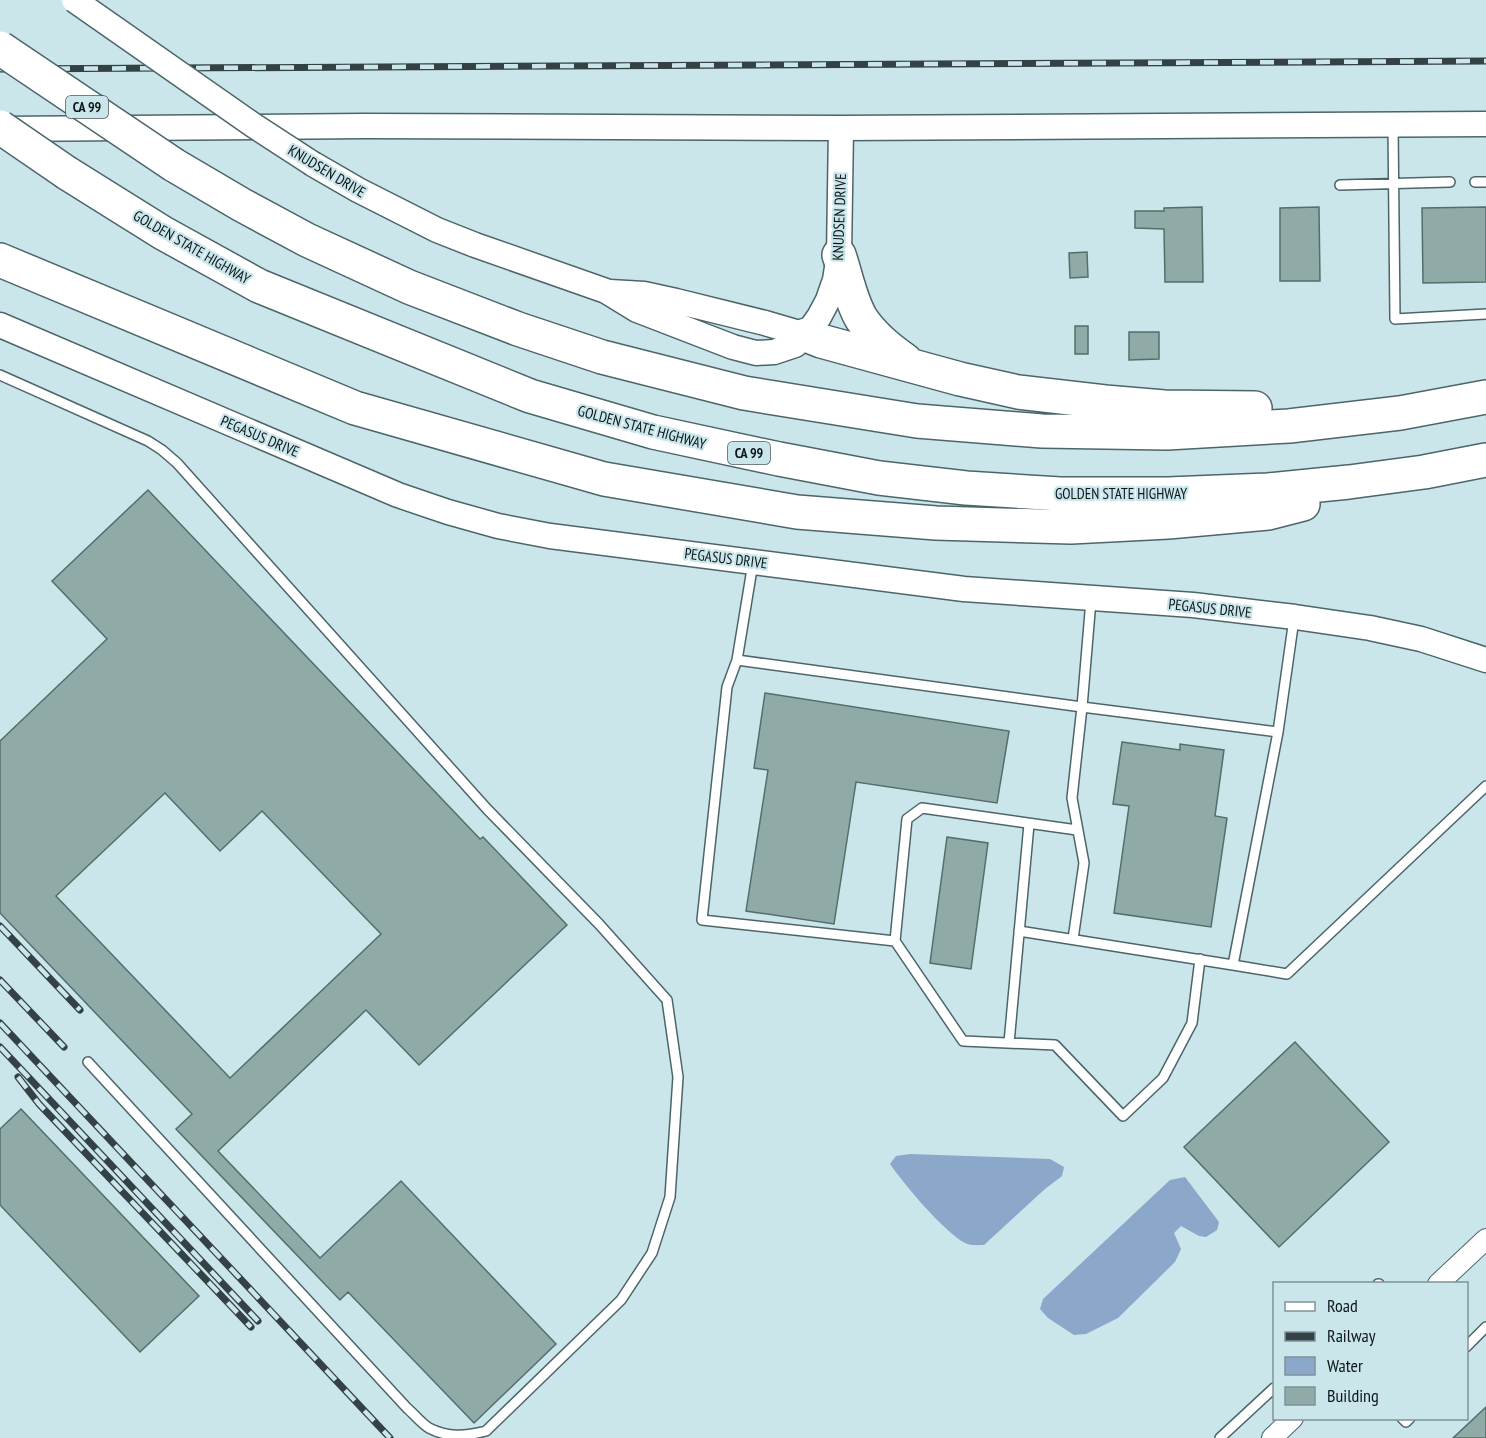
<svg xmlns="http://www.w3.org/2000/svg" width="1486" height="1438" viewBox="0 0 1486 1438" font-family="'PT Sans Narrow',sans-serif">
	<rect width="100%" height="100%" fill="#cae6eb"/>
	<path fill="#8ba7c9" d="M910,1154l140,5 14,8 -2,9 -17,13 -61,56c-6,0 -14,1 -19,-2 -21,-11 -61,-59 -75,-79l6,-8z
		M1185,1177l34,45 -2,8 -11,7 -7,-1 -18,-10 -7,7 7,16 -6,13 -57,56 -32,16 -12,1 -26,-17 -8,-9 3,-10 127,-119z"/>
	<path fill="#90aba7" stroke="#546e6a" stroke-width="1.5" fill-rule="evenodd" d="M1202,207l1,75h-38l-1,-53 -29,-1v-17h29v-3z
		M1319,207l1,74h-40v-73z
		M1486,207v75l-63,1 -1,-75z
		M1087,252l1,25 -18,1 -1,-25z
		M1075,326h13v28h-13z
		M1129,332h30v27l-30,1z
		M148,490l332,349 3,-2 84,88 -148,140 -53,-55 -148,141 102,107 81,-77 155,163 -82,79 -126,-131 -8,8 -164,-171 16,-15 -192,-201v-172l107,-102 -55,-58zM165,793l55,58 42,-40 119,123 -151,144 -174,-182z
		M765,693l244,38 -12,72 -141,-21 -22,142 -88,-13 22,-141 -14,-2z
		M1122,742l58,8v-6l44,6 -9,66 12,2 -16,109 -97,-14 15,-107 -16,-2z
		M947,837l41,6 -17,126 -41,-6z
		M1295,1042l94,100 -110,105 -95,-100z
		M21,1109l178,187 -59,56 -140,-147v-76z
		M1486,1407v31h-33z"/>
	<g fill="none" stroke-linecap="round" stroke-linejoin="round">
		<defs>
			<path id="service" d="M1393,126l2,193 91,-5
				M1475,182h11
				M1340,185l110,-3
				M0,375l148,66 14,9 15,13 310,346 112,115 68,76 11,77 -8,120 -18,56 -31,47 -135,131c-20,5 -38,7 -57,-3 -8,-5 -15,-14 -22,-20l-319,-346
				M753,563l-16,97 345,47 9,-107
				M737,660l-10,27 -25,233 193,21
				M1278,732l-45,233 54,9 199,-188
				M1077,830l-155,-22 -15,11 -12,122 68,100 92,4 68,71 40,-38 29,-55 8,-64
				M1019,931l214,34
				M1073,939l11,-76 -12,-65 10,-91 196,25 16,-113
				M1009,1043l20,-219
				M1378,1284h1
				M1466,1347l20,-20
				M1402,1418l4,4 4,-4
				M1220,1438l54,-50"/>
			<path id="minor" d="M1438,1284l48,-45
				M1272,1438l21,-20"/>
			<path id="tertiary" d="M0,129l364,-3 477,2 645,-4
				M313,164l45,26 79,40 38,15 131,46 31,19 96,37 23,6 18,-1 21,-7 11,-10 13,-18 9,-17 7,-20 4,-25 2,-127
				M610,292l34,2 32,7 89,22 41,12
				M0,325l398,170 50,17 50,14 52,10 414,53 229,16 102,12 75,11 51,11 65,21"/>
			<path id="motorway" d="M174,165l68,40 65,35 102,47 109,42 84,28 142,36 173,28 125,10 125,2 122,-7 111,-13 86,-16
				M67,173l96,60 96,53 271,110 123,36 126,27 100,19 87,10 94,6h108l100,-4 81,-8 75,-10 62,-12
				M839,255c7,20 11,44 22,63 11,17 28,31 44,42
				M0,260l355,148 249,71 193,33 139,11 135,4 97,-5 100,-9 35,-9
				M806,335l15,6 139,38 58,13 87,10 59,5 91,1"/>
		</defs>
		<use href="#service" stroke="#4c6569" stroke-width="12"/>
		<use href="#minor" stroke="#4c6569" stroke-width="22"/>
		<use href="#tertiary" stroke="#4c6569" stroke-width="27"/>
		<use href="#motorway" stroke="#4c6569" stroke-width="36"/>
		<use href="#service" stroke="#fff" stroke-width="9"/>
		<use href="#minor" stroke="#fff" stroke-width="20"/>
		<use href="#tertiary" stroke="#fff" stroke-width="24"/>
		<use href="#motorway" stroke="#fff" stroke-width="33"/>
		<defs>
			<path id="rail" d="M0,69l1486,-8
				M0,926l80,84
				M0,980l64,67
				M0,1023l390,415
				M0,1047l258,274
				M18,1077l21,27 212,223"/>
		</defs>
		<use href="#rail" stroke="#354245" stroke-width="7"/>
		<use href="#rail" stroke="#cae6eb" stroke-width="4.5" stroke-dasharray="14" stroke-linecap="butt"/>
		<defs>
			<path id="tertiary-bridge" d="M74,0l179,125 60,39"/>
			<path id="motorway-bridge" d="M0,48l174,117
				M0,127l67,46"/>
		</defs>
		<use href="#tertiary-bridge" stroke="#4c6569" stroke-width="27" stroke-linecap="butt"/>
		<use href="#motorway-bridge" stroke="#4c6569" stroke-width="36" stroke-linecap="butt"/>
		<use href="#tertiary-bridge" stroke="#fff" stroke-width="24"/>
		<use href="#motorway-bridge" stroke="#fff" stroke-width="33"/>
	</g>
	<g text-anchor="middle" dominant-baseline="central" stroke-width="4.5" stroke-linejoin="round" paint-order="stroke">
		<g fill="#cae6eb" stroke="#465558" stroke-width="1.5">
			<rect x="66" y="96" width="42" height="22" rx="4.5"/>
			<rect x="728" y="442" width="42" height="22" rx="4.5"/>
		</g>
		<g font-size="14" font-weight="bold" fill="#0d1719">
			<text x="87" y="107">CA 99</text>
			<text x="749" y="453">CA 99</text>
		</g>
		<g font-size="15" fill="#0d1719" stroke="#cae6eb">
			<text transform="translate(327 171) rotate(31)">KNUDSEN DRIVE</text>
			<text transform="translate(839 217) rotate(-88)">KNUDSEN DRIVE</text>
			<text transform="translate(192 247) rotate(30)">GOLDEN STATE HIGHWAY</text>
			<text transform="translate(642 427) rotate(15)">GOLDEN STATE HIGHWAY</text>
			<text transform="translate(260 436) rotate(23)">PEGASUS DRIVE</text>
			<text x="1121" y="493">GOLDEN STATE HIGHWAY</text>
			<text transform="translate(726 558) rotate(7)">PEGASUS DRIVE</text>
			<text transform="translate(1210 608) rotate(6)">PEGASUS DRIVE</text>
		</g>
	</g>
	<rect x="1273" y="1282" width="195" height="138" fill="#cae6eb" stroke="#7e9397" stroke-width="1.5"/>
	<rect x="1285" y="1302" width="30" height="9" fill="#ffffff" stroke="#7e9397" stroke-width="1.5"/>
	<text x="1327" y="1312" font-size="18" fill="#0d1719">Road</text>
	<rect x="1285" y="1332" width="30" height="9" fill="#354245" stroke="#7e9397" stroke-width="1.5"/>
	<text x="1327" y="1342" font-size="18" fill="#0d1719">Railway</text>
	<rect x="1285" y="1357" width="30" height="18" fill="#8ba7c9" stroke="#7e9397" stroke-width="1.5"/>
	<text x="1327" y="1372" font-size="18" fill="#0d1719">Water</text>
	<rect x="1285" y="1387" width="30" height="18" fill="#90aba7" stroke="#7e9397" stroke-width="1.5"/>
	<text x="1327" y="1402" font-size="18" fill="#0d1719">Building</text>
</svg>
